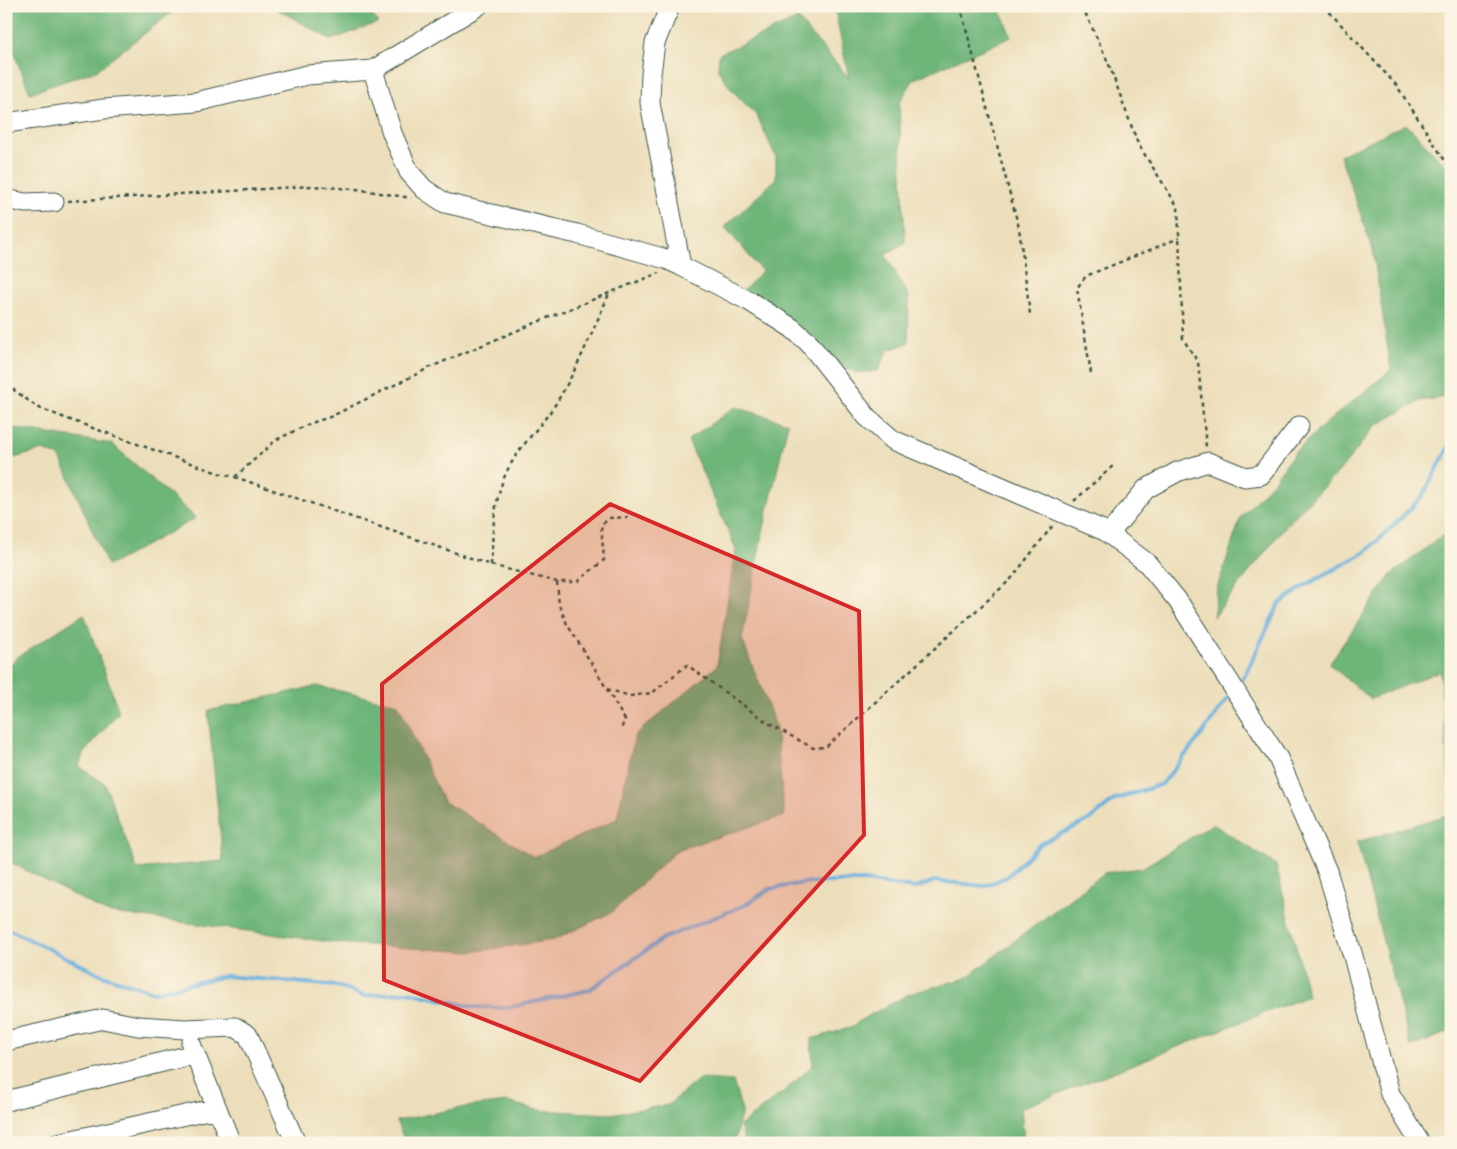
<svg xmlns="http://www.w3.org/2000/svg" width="1457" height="1149" viewBox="0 0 1457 1149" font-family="Caveat,sans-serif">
	<rect width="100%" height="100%" fill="#fcf5e5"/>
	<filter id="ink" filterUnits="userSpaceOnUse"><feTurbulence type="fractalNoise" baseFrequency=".02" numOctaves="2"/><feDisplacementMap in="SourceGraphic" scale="10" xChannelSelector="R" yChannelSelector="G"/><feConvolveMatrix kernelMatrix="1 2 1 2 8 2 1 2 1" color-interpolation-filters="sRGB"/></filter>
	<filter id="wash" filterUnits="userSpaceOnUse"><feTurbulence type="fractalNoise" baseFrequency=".0096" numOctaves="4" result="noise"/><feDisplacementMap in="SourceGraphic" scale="20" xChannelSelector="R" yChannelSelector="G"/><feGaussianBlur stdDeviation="1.12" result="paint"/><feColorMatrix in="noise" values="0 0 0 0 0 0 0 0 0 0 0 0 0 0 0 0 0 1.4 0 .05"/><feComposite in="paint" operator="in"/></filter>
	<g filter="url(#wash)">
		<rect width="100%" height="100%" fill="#ecdeba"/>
		<path fill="#6eb57a" stroke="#467957" d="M6,6h174l-83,64 -67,23 -24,-60z
			M272,6h91l16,16 -48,18z
			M834,6h165l12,31 -97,42 -15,24 6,140 -20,11 24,43 -1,46 -20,7 -10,21 -21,2 -64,-32 -58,-41 27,-29 -37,-44 51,-48v-22l-19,-41 -27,-28 -12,-18 1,-16 79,-35 51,59z
			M1406,124l45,47v225l-31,5 -45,25 -32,41 -56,57 -74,94 4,-30 24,-71 31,-34 23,-31 30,-28 66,-54 -18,-120 -33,-95z
			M735,407l53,16 -28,122 -18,94 34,88 8,89 -107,34 -65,62 -58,28 -84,12 -132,-9 -232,-31 -100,-52v-191l13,-13 65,-42 35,98 -36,42 -4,12 26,18 32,85 86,-8 -15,-150 109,-25 81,18 45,97 91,56 83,-38 18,-84 82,-69 19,-117 -48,-109z
			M6,427l106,17 84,74 -88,48 -48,-109 -17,-7 -37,10z
			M1451,529v274l-11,-132 -69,28 -42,-35 61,-88z
			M1451,814v217l-40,16 -54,-205z
			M1213,824l63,41 32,131 -287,112 3,35h-279l-5,-17 47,-37 26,-24 -2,-26 42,-12 6,-6 50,-27 57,-16 138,-105 38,-5z
			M699,1079l34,2 9,30 -8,32h-328l-10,-22 69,-14 42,-5 31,8 72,4 58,-9z"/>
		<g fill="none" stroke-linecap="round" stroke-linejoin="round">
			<path stroke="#65afdd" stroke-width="4" d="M1238,683l7,-8 34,-71 27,-19 58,-32 22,-20 36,-36 29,-54
				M6,928l96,47 52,17 71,-16 113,10 26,10 44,-4 66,15 33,1 82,-18 75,-52 81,-33 25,-16 34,-6 59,-2 53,7 19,-7 49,5 23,-9 33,-33 51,-25 23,-19 48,-16 40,-50 28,-39"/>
		</g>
	</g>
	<g filter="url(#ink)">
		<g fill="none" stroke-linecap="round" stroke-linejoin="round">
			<defs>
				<path id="minor" d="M670,6l-15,37 -4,31 -1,29 31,163 68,35 43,27 16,14 59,75 26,23 212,91 42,32 31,38 100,157 49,113 26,85 37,138 30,49
					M373,70l19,63 17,39 15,17 21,14 132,31 89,25 15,7
					M6,123l98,-14 92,-7 111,-27 66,-5 105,-64
					M6,199l19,4 29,-1
					M1109,534l37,-45 31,-17 31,-10 37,15 16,-2 38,-49
					M6,1041l97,-22 35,7 47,3 50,-2 13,8 48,108
					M191,1044l40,99
					M6,1101l189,-47
					M58,1143l159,-35"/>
			</defs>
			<use href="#minor" stroke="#3e5548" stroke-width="21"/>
			<path stroke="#3e5548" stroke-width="2.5" stroke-dasharray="4 4" stroke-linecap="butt" d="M960,6l59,222 11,86
				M1082,6l26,56 30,82 40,63 5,132 15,23 8,85
				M1324,6l73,80 54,84
				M68,201l243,-15 45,3 55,9
				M1091,373l-14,-85 9,-12 93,-38
				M6,384l31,23 28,11 153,55 17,4 256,88 66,17h20l27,-22 -3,-35 9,-7 18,-1
				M235,477l41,-37 35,-17 19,-6 103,-51 114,-48 112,-45
				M1074,501l41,-37
				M491,565c2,-35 2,-72 21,-103 13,-22 33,-40 46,-62 20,-33 35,-70 51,-106
				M557,582l2,23 8,19 28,45 30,51 -5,11
				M607,689l23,7 22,-3 35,-28 81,58 45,25 13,-1 185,-168 43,-55"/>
			<use href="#minor" stroke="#fff" stroke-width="19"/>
		</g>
	</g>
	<path fill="#d62828" fill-opacity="0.2" stroke="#d62828" stroke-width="4" stroke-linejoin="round" d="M610,504l249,107 5,224 -224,246 -256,-101 -2,-296z"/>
	<rect width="1457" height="1149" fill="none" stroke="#fcf5e5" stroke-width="25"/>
</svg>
